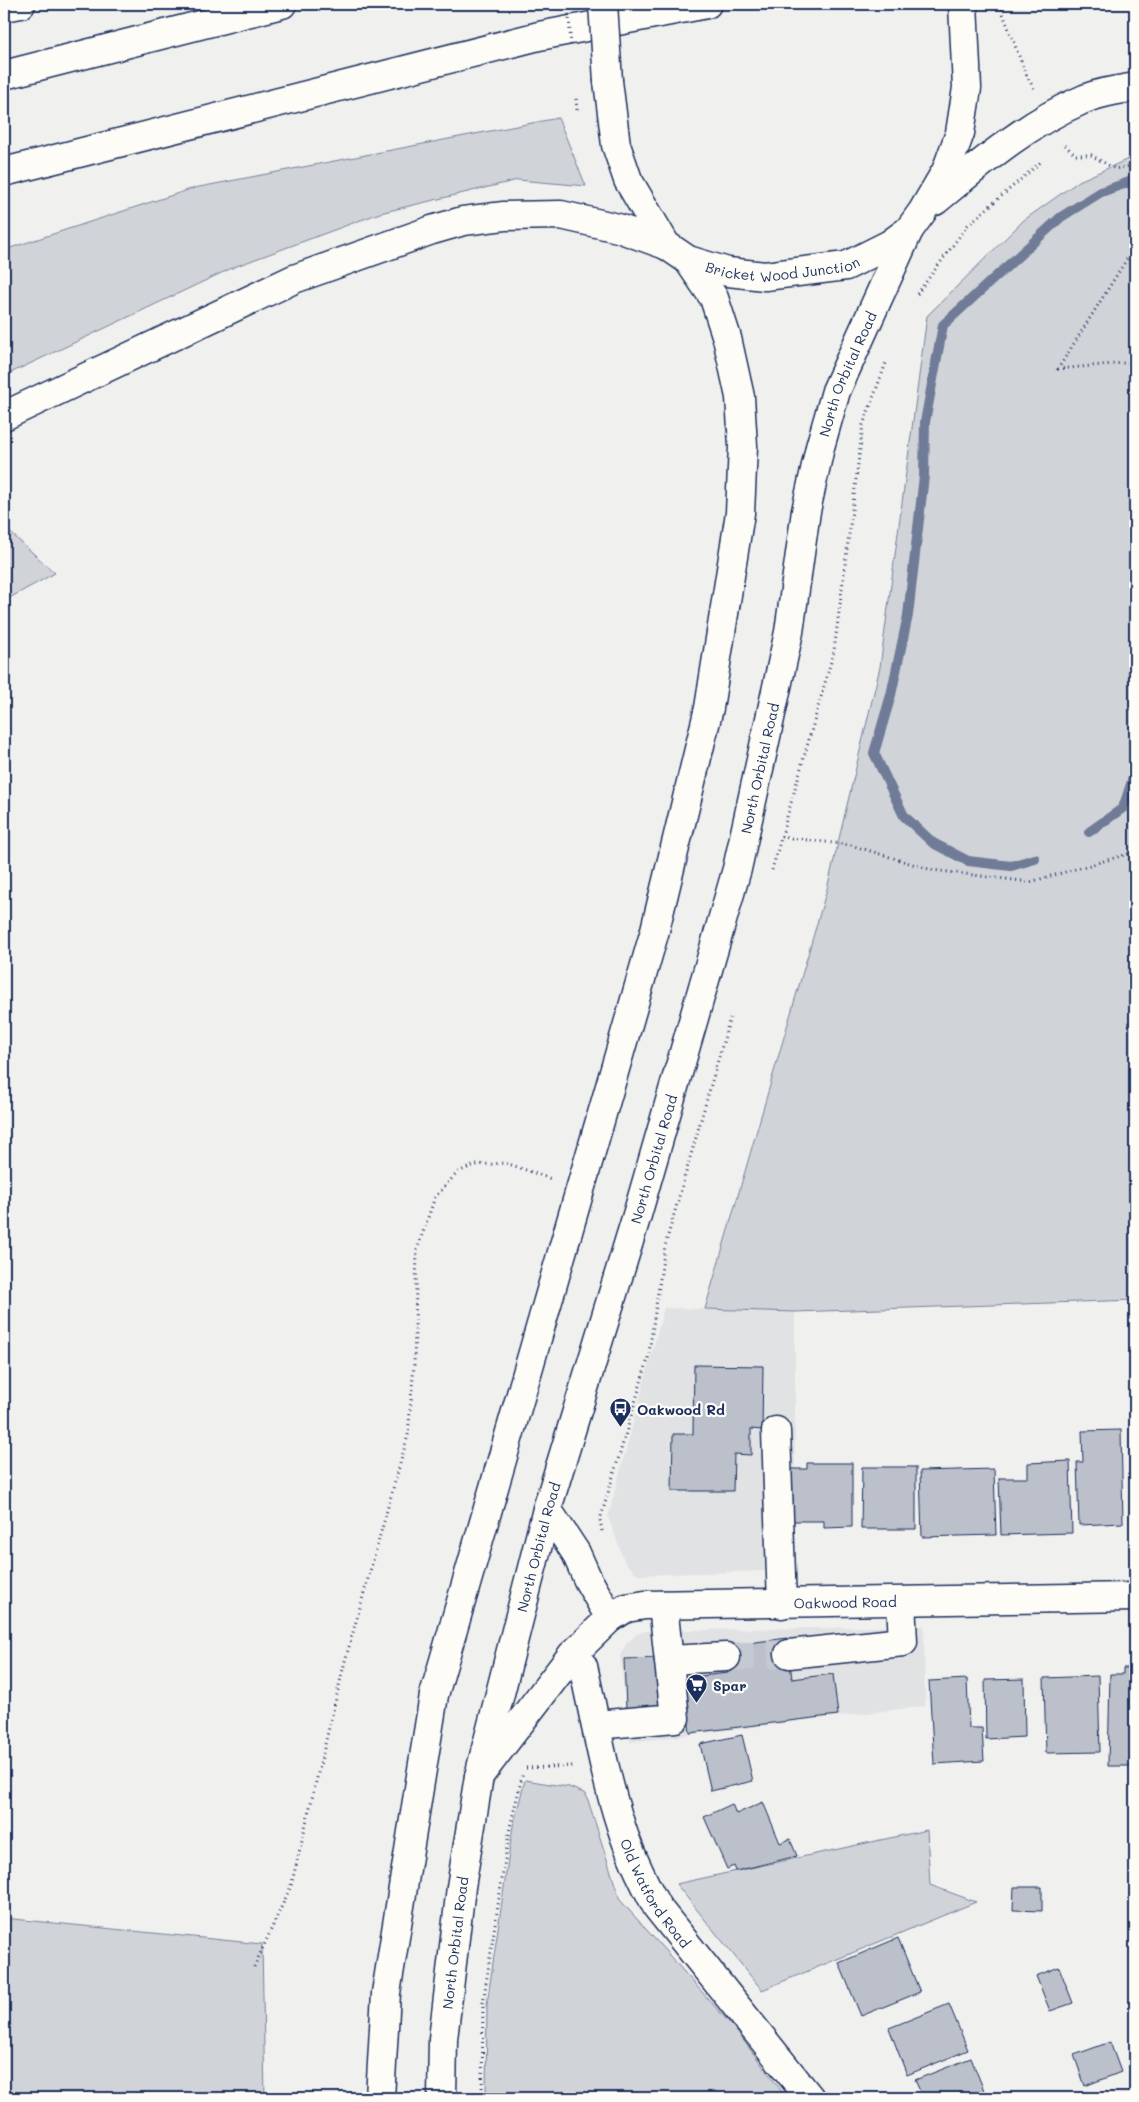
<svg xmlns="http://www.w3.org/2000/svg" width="1139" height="2102" viewBox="0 0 1139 2102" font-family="Mali,sans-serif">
	<rect width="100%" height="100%" fill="#f0f0ee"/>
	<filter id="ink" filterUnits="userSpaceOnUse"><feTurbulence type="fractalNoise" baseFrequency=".02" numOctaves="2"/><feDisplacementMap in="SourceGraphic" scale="10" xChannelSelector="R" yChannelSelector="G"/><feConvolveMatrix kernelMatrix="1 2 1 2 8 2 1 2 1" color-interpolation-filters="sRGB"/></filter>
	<g filter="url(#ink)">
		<path fill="#e0e2e3" d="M664,1308l131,4v258l-156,5 -14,-12 -17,-46z
			M924,1626l1,80 -295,36 -10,-86 6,-12 11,-10 9,-3z"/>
		<path fill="#d0d3d8" stroke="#76819b" d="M558,118l28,68 -68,-6 -138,33 -146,54 -230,109v-126l190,-62z
			M1135,156v1144l-340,12 -90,-3 122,-420 53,-222 47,-351 97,-96 55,-39z
			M4,527l51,46 -51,28z
			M525,1780l44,7 17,7 34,106 114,128 53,70h-301l1,-94 26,-178z
			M927,1830l3,55 46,17 -214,88 -86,-106z
			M4,1918l258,26 3,154h-261z"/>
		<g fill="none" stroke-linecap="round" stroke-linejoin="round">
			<path stroke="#6f7b97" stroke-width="10" d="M1089,832l34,-24 12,-36
				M1035,859l-24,7 -43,-5 -35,-18 -29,-27 -30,-63 17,-58 17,-80 16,-139 1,-54 18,-97 118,-108 40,-25 34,-12"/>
		</g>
		<path fill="#bbc0ca" stroke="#1b2f5e" d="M694,1365l69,1 -1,64 -11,-1v26l-17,-1 -1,37h-61l1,-57h20z
			M1121,1430l2,93 -44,2 -2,-63h6l-1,-31z
			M1070,1461l2,72 -71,2 -2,-57h29v-15z
			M807,1463h45v64l-28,1v-7h-31l-1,-52h15z
			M862,1467h54v62h-55z
			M994,1469l2,66 -74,2 -2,-66z
			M787,1638l5,41 41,-5 5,41 -148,18 -7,-55 45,-5 -3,-27z
			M660,1658l1,49 -35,1 -2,-49z
			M1123,1668h12v98h-27l2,-92h13z
			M1098,1676l2,76 -54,1 -2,-75z
			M967,1679l2,49h13l2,33 -50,3 -5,-83z
			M1024,1679l1,58 -39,2 -1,-59z
			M742,1735l11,46 -42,10 -11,-47z
			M763,1802l17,41 10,-4 7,17 -61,15 -2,-5 -7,3 -23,-52 28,-13 4,10z
			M1014,1887h28v24l-29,-1z
			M898,1938l22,54 -59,24 -22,-53z
			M1059,1967l14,36 -23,8 -14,-35z
			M949,2004l19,46 -61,25 -18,-47z
			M1110,2042l11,30 -36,14 -11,-31z
			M1135,2044v17l-5,-15z
			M971,2058l16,40h-64l-8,-18z"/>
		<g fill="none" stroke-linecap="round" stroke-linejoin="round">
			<path stroke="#c5c9d1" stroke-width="28" stroke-dasharray="28 14" stroke-linecap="butt" d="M726,1657l63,-3"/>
			<defs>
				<g id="minor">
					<path d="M776,1431l6,173"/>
					<path d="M547,1509l29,44 12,27 22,38"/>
					<path d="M789,1654l114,-12 -2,-40"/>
					<path id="s1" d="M572,1655l11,11c12,53 21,108 38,160 9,29 22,55 36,81l153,191"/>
					<path d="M669,1660l57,-3"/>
					<path d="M596,1725l79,-7 -12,-113"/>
					<path id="s2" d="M479,1776l93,-121 38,-37 16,-10 19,-3 490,-8"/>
				</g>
				<g id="highway">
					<path d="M4,7l17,-3"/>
					<path d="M4,75l278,-71"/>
					<path id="s3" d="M608,81l8,64 12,35 38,65 22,15 40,12 37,4 81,-10 44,-22 19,-14 13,-18 24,-41 14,-38 7,-45 -4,-84"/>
					<path d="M4,172l535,-136 168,-32"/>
					<path d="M935,201c45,-37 91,-77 145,-100 16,-8 37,-11 55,-14"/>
					<path d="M4,416l290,-137 138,-49 31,-9 41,-5 57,-1 57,13 48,17"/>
					<path d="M380,2098l6,-105 48,-298 220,-761 55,-226 31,-195 3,-67 -3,-49 -13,-59 -13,-40 -26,-38"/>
					<path id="s4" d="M442,2098l1,-59 18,-152 18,-111 68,-267 90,-294 100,-346 52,-237 17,-121 14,-64 16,-56 73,-161"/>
				</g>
			</defs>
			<use href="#minor" stroke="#1b2f5e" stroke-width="31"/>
			<use href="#highway" stroke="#1b2f5e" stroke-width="31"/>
			<path stroke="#1b2f5e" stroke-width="3" stroke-dasharray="1 4" stroke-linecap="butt" d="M1001,4l1,7 23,61 9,17
				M576,99l1,11
				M1065,145l10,10h16l24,14 20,-4
				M1135,246l-77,123 77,-7
				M917,294l51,-69 74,-64
				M781,837l70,8 81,25 98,12 105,-30
				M772,870l62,-219 29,-226 23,-62
				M602,1531l-2,-11 48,-161 17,-113 65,-228
				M526,1768l46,-2
				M254,1967l37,-81 54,-225 63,-226 6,-70 3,-115 18,-53 23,-25 17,-7 31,-2 45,16
				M482,2098l1,-95 27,-176 13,-54"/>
			<use href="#minor" stroke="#fdfcf7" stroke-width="28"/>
			<use href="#highway" stroke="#fdfcf7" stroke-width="28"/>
			<defs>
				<path id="highway-bridge" d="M603,4l5,77"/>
			</defs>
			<use href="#highway-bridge" stroke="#1b2f5e" stroke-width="31" stroke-linecap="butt"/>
			<path stroke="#1b2f5e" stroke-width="3" stroke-dasharray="1 4" stroke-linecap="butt" d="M568,4l3,41"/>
			<use href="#highway-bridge" stroke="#fdfcf7" stroke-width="28"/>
		</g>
	</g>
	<defs>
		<symbol id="bus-pin" viewBox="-11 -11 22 30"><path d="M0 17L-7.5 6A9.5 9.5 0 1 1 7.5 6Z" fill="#1b2f5e" stroke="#fdfcf7"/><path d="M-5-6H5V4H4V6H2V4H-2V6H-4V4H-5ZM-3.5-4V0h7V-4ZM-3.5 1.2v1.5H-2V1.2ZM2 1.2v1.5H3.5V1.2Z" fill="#fff"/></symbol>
		<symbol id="supermarket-pin" viewBox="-11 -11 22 30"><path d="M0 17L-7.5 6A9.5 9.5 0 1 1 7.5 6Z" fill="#1b2f5e" stroke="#fdfcf7"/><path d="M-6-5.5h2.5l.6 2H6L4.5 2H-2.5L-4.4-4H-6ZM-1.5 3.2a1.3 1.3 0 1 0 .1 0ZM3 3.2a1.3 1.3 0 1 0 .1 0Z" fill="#fff"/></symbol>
	</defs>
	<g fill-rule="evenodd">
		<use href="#bus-pin" x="608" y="1396" width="25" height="34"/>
		<use href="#supermarket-pin" x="684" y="1672" width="25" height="34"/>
	</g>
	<g text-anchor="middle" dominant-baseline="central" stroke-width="4.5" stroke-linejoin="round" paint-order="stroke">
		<g font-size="14" fill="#1b2f5e" stroke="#fdfcf7">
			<text stroke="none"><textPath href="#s3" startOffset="300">Bricket Wood Junction</textPath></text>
			<text stroke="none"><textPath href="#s4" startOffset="1776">North Orbital Road</textPath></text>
			<text stroke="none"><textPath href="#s4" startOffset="1371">North Orbital Road</textPath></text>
			<text stroke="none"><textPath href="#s4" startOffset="966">North Orbital Road</textPath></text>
			<text stroke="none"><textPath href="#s4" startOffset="561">North Orbital Road</textPath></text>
			<text stroke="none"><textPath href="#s2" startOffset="444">Oakwood Road</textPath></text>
			<text stroke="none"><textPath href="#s1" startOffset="256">Old Watford Road</textPath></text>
			<text stroke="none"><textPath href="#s4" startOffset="156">North Orbital Road</textPath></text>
		</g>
		<g font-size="14" font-weight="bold" fill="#1b2f5e" stroke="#fdfcf7" text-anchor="start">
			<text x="637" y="1409">Oakwood Rd</text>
			<text x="713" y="1685">Spar</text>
		</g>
	</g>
	<rect width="1139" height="2102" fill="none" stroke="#fdfcf7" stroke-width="20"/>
	<rect x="10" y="10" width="1119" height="2082" fill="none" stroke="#1b2f5e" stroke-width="2" filter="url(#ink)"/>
</svg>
